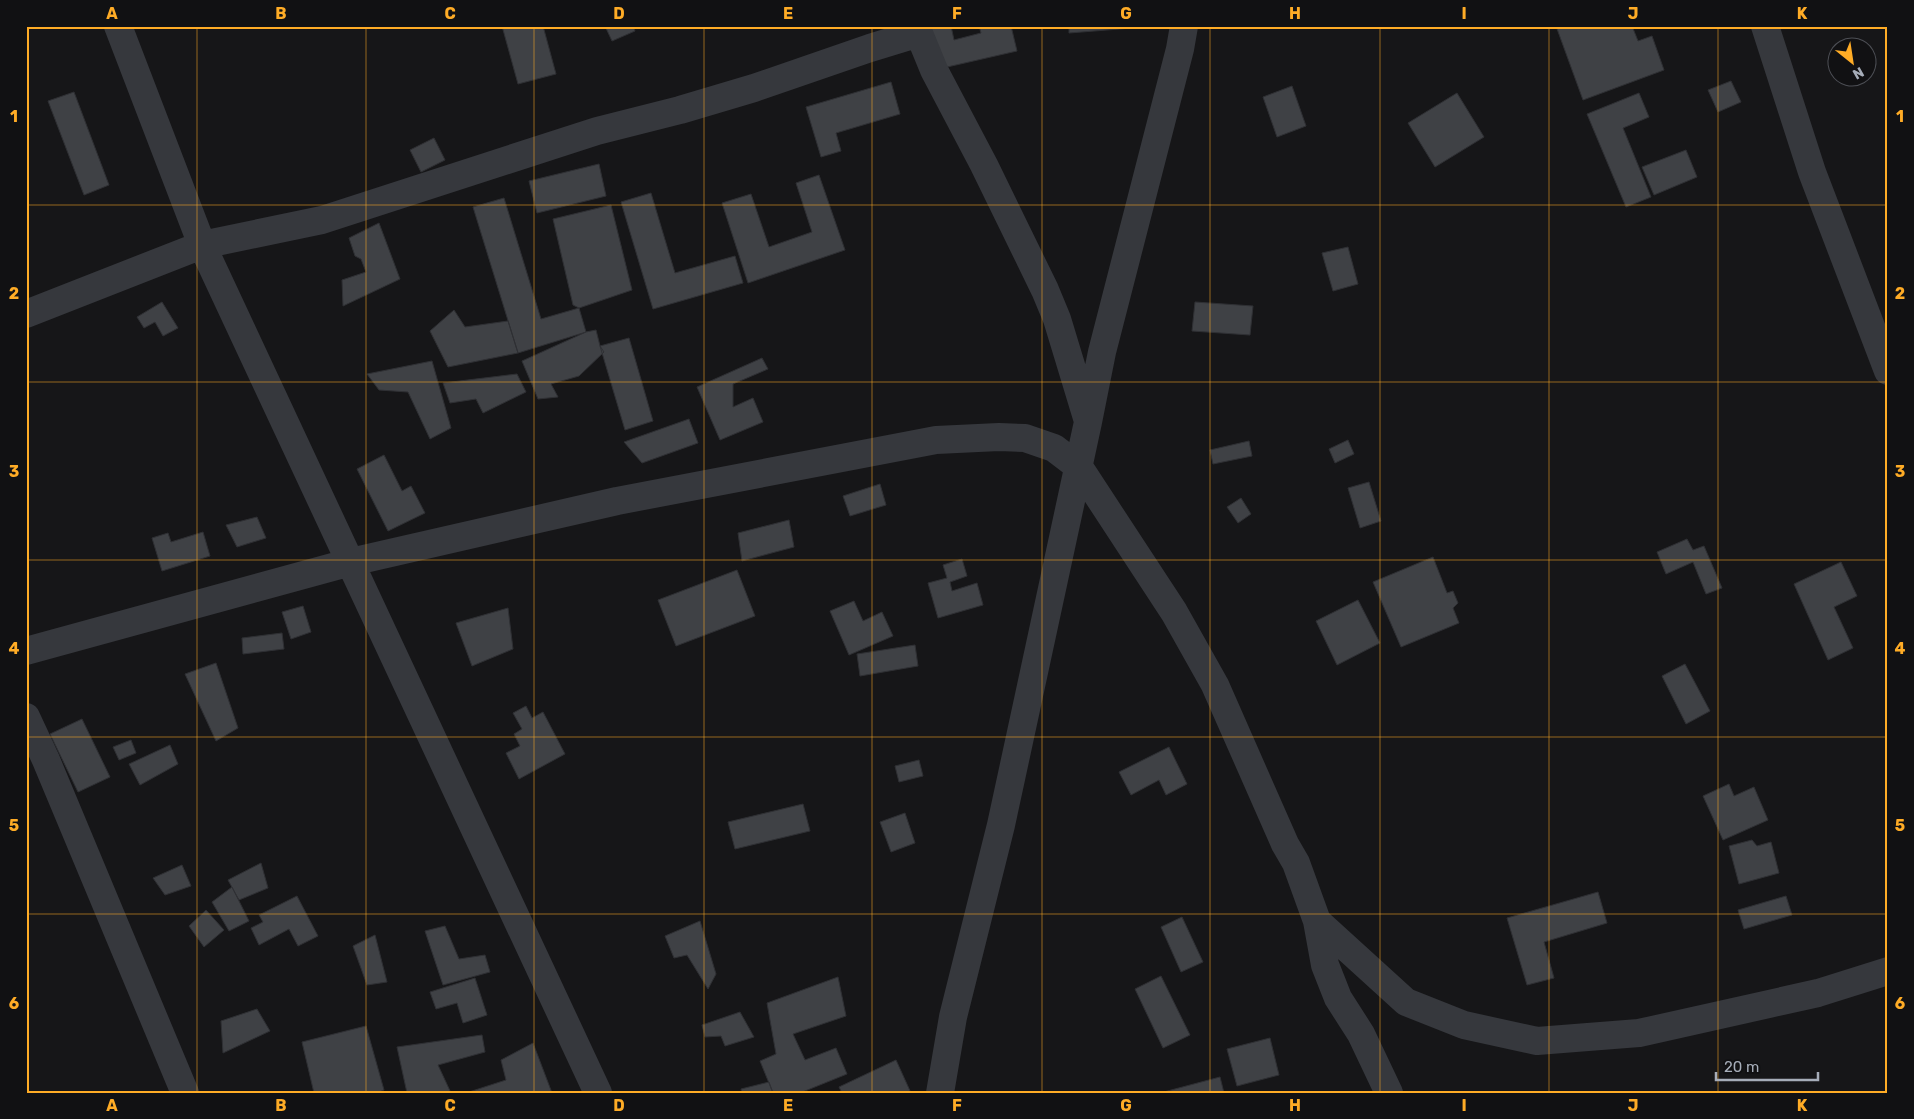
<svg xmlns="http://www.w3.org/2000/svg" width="1914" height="1119" viewBox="0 0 1914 1119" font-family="Rubik,sans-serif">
	<rect width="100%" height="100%" fill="#161618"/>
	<path fill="#3f4145" stroke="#2f3034" d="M502,26h41l13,48 -38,10z
		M605,26h28l2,5 -23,10z
		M924,26h27l3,14 27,-7 -2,-7h32l6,25 -83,19z
		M1069,26h62l1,2 -63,5z
		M1556,26h76l6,15 14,-5 12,34 -81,30z
		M1731,81l10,21 -23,10 -10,-22z
		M891,82l9,32 -64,19 5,18 -20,6 -15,-50z
		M1292,86l14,40 -29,11 -14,-40z
		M74,92l35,93 -25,10 -36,-94z
		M1457,93l27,44 -49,30 -27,-44z
		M1639,93l10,24 -26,11 28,69 -25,10 -39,-93z
		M434,138l11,22 -24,12 -11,-22z
		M1686,150l11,27 -43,18 -12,-28z
		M599,164l7,32 -69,17 -8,-32z
		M819,175l26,75 -97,33 -26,-80 29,-9 18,53 43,-15 -16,-49z
		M651,193l24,80 60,-17 8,27 -90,26 -32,-107z
		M504,198l37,121 38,-11 7,24 -68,21 -45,-146z
		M611,205l21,85 -53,18 -6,-3 -20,-86z
		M379,223l21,56 -57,27 -1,-26 24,-8 -5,-13 -6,-3 -6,-18z
		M1348,247l10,37 -25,7 -11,-38z
		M162,302l16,26 -15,8 -8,-14 -11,6 -7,-11z
		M1195,302l58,4 -3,29 -58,-4z
		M454,310l11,17 43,-6 10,32 -70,14 -18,-36z
		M596,330l4,16 4,6 -25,24 -28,8 7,13 -20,2 -16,-38 64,-29z
		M629,338l24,83 -28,9 -25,-84z
		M762,358l6,11 -35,15v23l20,-9 10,24 -43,18 -23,-53z
		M432,361l19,67 -21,11 -22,-47 -29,-2 -12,-16z
		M517,374l9,18 -43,21 -7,-14 -26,4 -7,-20z
		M689,419l9,24 -56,20 -18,-21z
		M1348,440l6,14 -19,9 -6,-14z
		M1249,441l3,15 -39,8 -3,-14z
		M384,455l18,36 9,-5 14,27 -37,18 -31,-62z
		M1369,482l12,39 -21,7 -12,-40z
		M880,484l6,21 -36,11 -7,-20z
		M1241,498l10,16 -13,9 -11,-16z
		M257,517l9,21 -29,9 -11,-22z
		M789,520l5,27 -52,14 -4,-28z
		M203,532l7,24 -48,15 -10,-33 16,-5 3,9z
		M1687,539l6,11 11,-4 18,42 -16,6 -13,-32 -27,12 -9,-22z
		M1433,557l14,36 6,-2 5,12 -5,5 6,15 -58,24 -28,-65z
		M962,559l5,17 -17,6 2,9 25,-8 6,22 -45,13 -10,-35 19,-5 -4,-13z
		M1841,562l16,34 -23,11 19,41 -25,12 -34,-76z
		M737,570l18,46 -79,30 -18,-46z
		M1358,600l22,43 -43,22 -21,-44z
		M854,601l9,20 19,-9 11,24 -44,19 -19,-44z
		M303,606l8,26 -20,7 -9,-27z
		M508,608l5,41 -41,17 -16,-43z
		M282,633l2,16 -41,5 -1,-16z
		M915,645l3,21 -58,10 -3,-22z
		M216,663l22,65 -22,13 -31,-67z
		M1685,664l25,47 -24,13 -24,-48z
		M526,706l6,12 11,-6 22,42 -46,25 -13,-26 14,-7 -6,-12 8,-5 -9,-16z
		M82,719l28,58 -32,15 -28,-58z
		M131,740l5,13 -17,7 -6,-13z
		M170,745l8,19 -38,21 -11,-21z
		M1169,747l18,37 -21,11 -7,-15 -28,15 -12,-23z
		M919,760l4,16 -24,6 -4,-16z
		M1729,784l5,12 20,-9 14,33 -45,20 -20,-44z
		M803,804l7,27 -75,18 -7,-27z
		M905,813l10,30 -24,9 -11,-30z
		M1752,840l5,6 14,-4 8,31 -40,11 -10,-38z
		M261,863l7,25 -29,12 -11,-20z
		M182,865l9,21 -26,9 -12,-17z
		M232,887l17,34 -20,10 -17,-29z
		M1598,892l9,31 -63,19 10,36 -27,7 -20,-67z
		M297,896l21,40 -20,10 -9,-17 -30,16 -8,-17 12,-6 -4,-7z
		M1786,896l6,19 -48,14 -6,-19z
		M206,910l18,20 -20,17 -15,-21z
		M1182,917l21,45 -22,10 -20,-45z
		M700,921l16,53 -8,15 -21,-34 -13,3 -9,-22z
		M445,926l14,33 26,-4 5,17 -47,13 -18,-54z
		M375,935l12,47 -20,3 -14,-39z
		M1161,976l29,59 -27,13 -28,-59z
		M838,977l8,39 -53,18 12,26 31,-12 11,26 -47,19h-27l-13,-32 16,-7 -9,-51z
		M475,978l12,37 -24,8 -6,-20 -21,6 -6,-17z
		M257,1009l13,22 -47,22 -2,-32z
		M740,1012l14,25 -29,9 -4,-10 -16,1 -3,-12z
		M366,1026l18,64 -7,3h-63l-12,-51z
		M482,1035l3,17 -47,13 13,28h-44l-10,-46z
		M1270,1038l9,37 -42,11 -10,-37z
		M533,1043l19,50h-86l40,-13 -5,-20z
		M896,1060l15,33h-69l-3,-6z
		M1220,1077l4,16h-64z
		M769,1082l4,11h-31l-1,-4z"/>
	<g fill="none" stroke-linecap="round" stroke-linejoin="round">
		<path stroke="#36383d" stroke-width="28" d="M118,26l84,219 396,848
			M916,26l18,44 50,95 61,125 12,29 30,99
			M1765,26l47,146 76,199
			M26,314l176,-69 120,-25 275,-89 83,-21 74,-22 116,-40 49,-15
			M26,651l325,-89 266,-61 319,-61 63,-3 26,1 29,10 25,19 95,145 41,73 70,159 11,19 21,58 89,81 58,23 73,16 102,-8 179,-40 70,-22
			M26,717l20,43 139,333
			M1317,921l8,44 13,33 23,36 28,59
			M940,1093l13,-76 48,-192 87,-403 14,-70 78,-303 4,-23"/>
	</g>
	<path fill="none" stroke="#ffac26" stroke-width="1" stroke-opacity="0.55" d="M197,26v1067M366,26v1067M534,26v1067M704,26v1067M872,26v1067M1042,26v1067M1210,26v1067M1380,26v1067M1549,26v1067M1718,26v1067M26,205h1862M26,382h1862M26,560h1862M26,737h1862M26,914h1862"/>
	<rect width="1914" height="1119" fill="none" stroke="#111113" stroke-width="55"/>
	<g transform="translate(1852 62) rotate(150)"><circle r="24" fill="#111113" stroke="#4d4f55"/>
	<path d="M0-4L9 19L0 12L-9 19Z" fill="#ffac26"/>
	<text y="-8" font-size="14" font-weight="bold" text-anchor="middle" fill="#a6adb9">N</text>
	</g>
	<path d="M1716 1072v8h102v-8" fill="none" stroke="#a6adb9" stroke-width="2.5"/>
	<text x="1724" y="1072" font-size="15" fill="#a6adb9" stroke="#111113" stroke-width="4" paint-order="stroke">20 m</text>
	<rect x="28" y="28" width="1858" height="1064" fill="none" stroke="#ffac26" stroke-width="2"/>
	<g font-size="16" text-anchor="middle" font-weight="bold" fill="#ffac26">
		<text x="112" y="19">A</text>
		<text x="281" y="19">B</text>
		<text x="450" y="19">C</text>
		<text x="619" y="19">D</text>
		<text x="788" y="19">E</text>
		<text x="957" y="19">F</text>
		<text x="1126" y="19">G</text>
		<text x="1295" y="19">H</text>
		<text x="1464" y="19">I</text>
		<text x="1633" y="19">J</text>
		<text x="1802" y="19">K</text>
		<text x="14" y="122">1</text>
		<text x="1900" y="122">1</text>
		<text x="14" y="299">2</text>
		<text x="1900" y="299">2</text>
		<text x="14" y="477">3</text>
		<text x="1900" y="477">3</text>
		<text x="14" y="654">4</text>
		<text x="1900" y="654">4</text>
		<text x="14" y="831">5</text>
		<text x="1900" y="831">5</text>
		<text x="14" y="1009">6</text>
		<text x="1900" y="1009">6</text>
		<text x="112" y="1111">A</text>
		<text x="281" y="1111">B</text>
		<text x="450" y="1111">C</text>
		<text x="619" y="1111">D</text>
		<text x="788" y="1111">E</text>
		<text x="957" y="1111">F</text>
		<text x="1126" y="1111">G</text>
		<text x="1295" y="1111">H</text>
		<text x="1464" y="1111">I</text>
		<text x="1633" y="1111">J</text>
		<text x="1802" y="1111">K</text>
	</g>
</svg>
